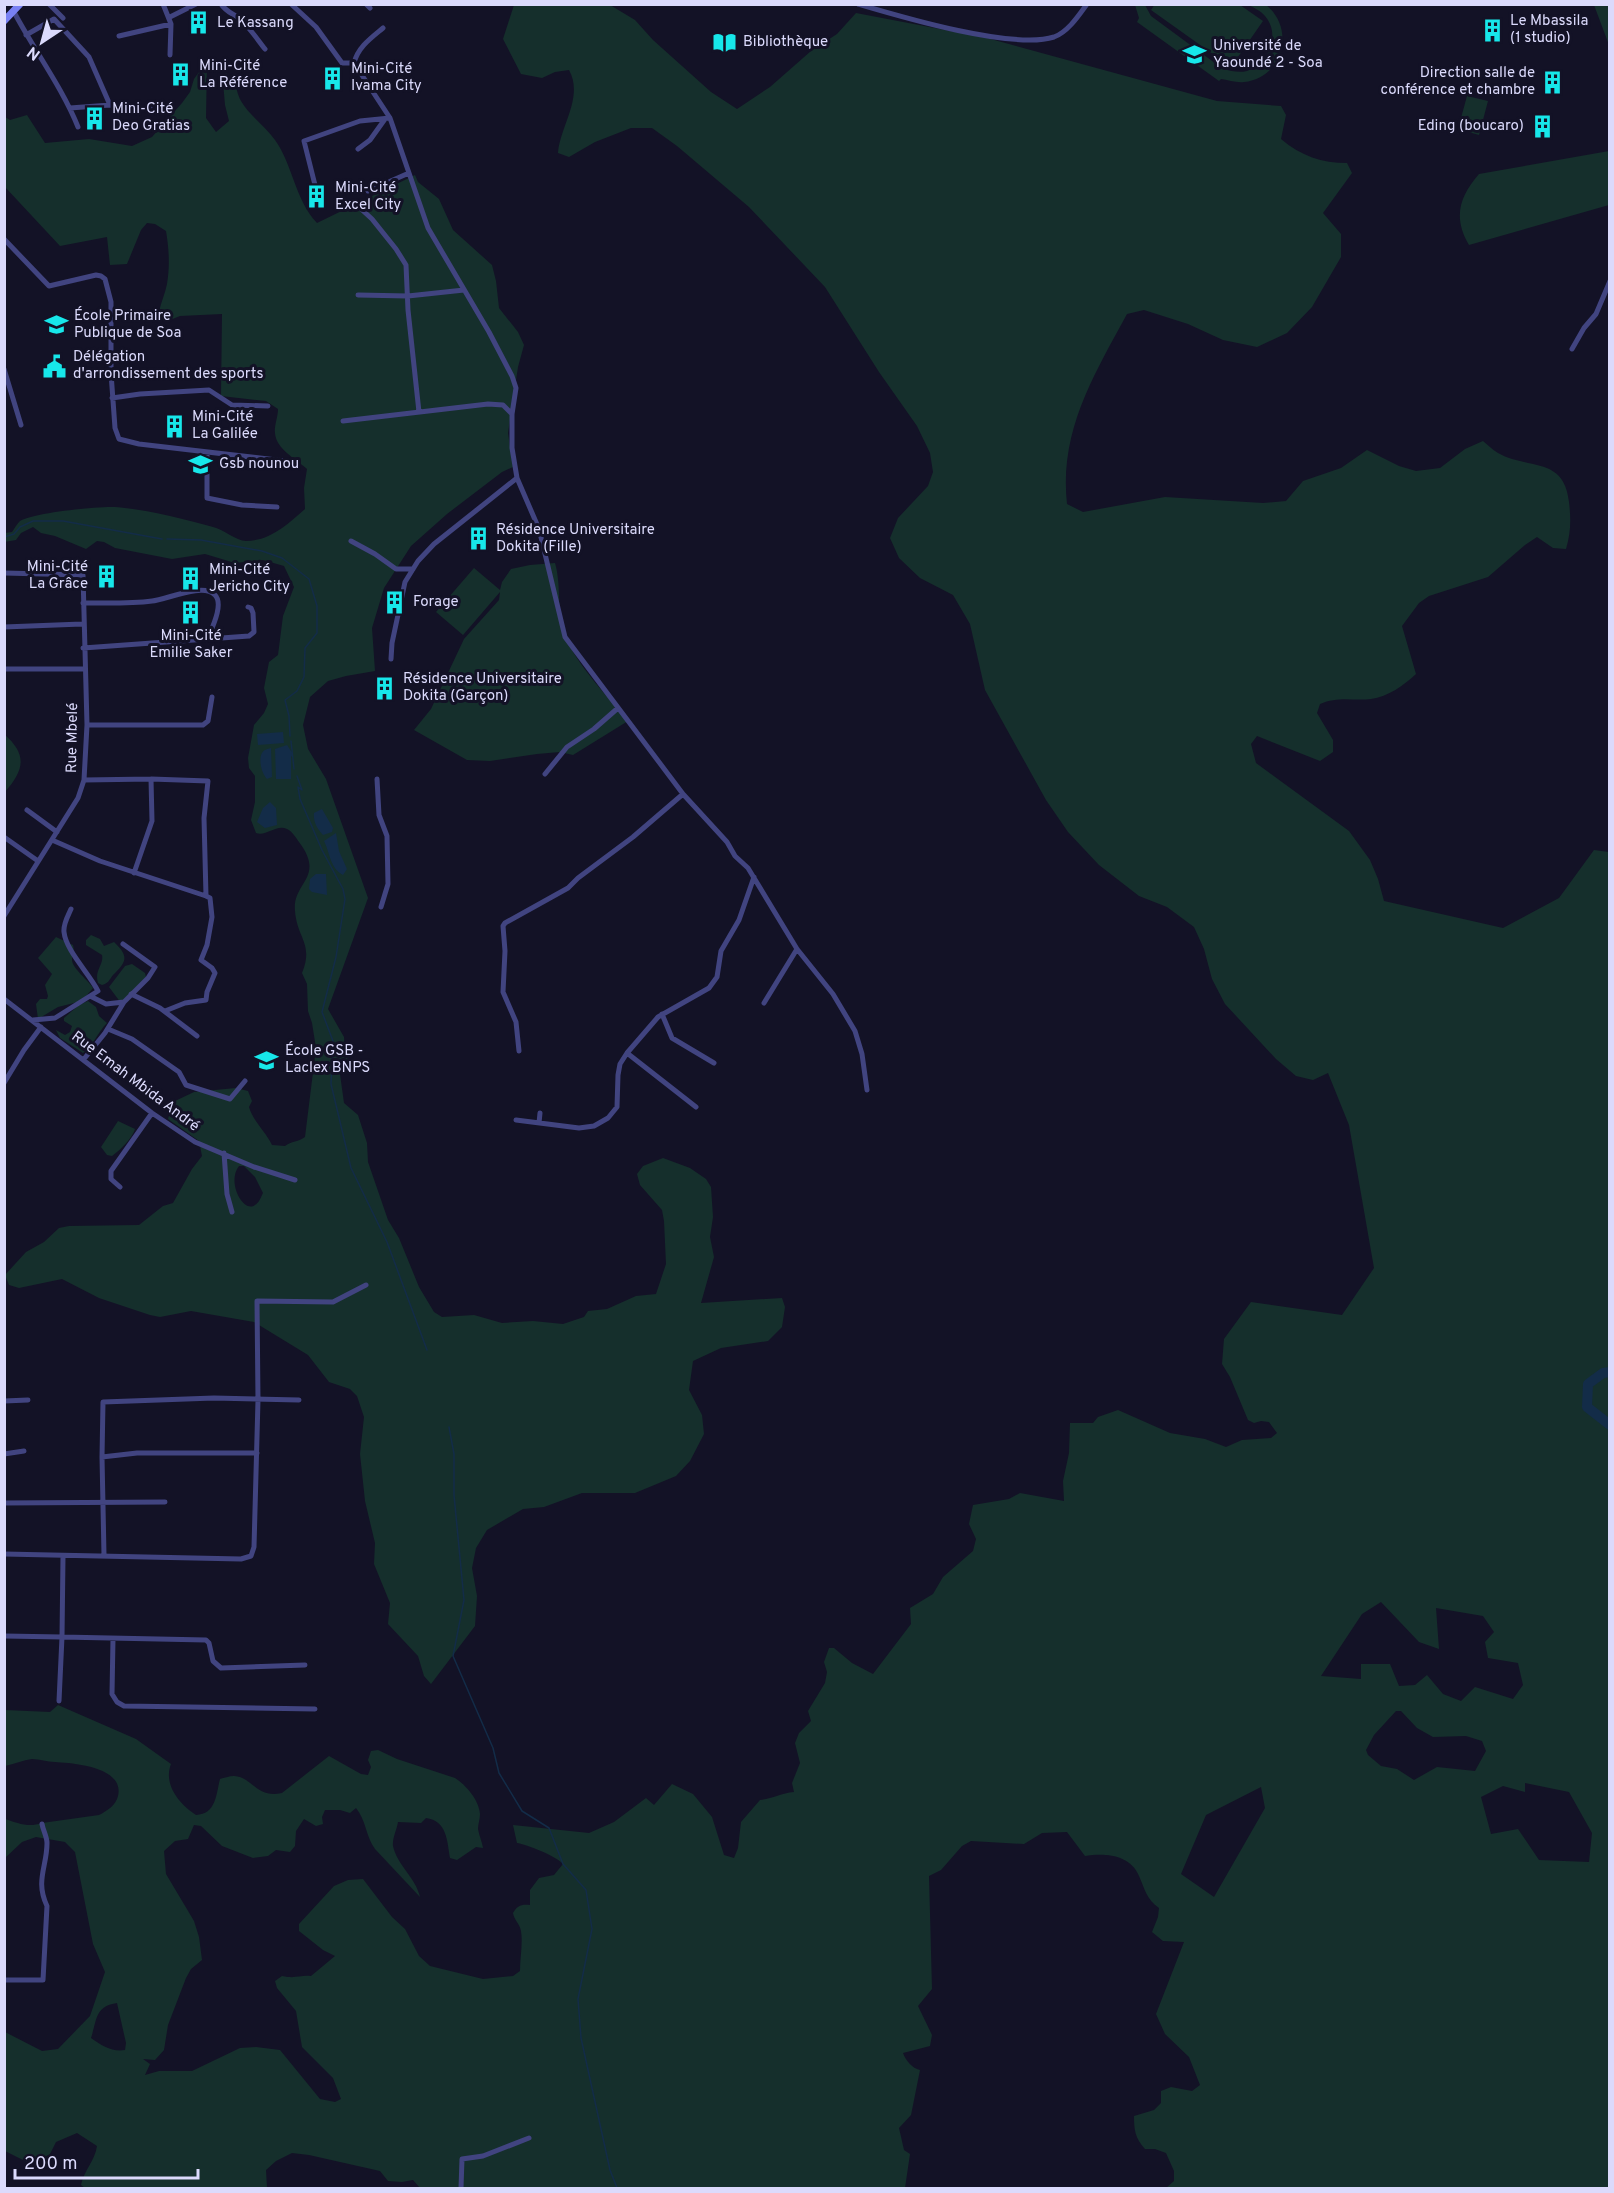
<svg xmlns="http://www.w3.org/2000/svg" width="1614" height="2193" viewBox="0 0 1614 2193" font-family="Overpass,sans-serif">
	<rect width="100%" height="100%" fill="#131226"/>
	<path fill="#152f2c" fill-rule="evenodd" d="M1155,4l85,1 23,16 -32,46 -80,-57z
		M514,5h96l25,15 18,20 58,52 26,17 33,-22 41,-36 26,-17 19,-21 131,25 230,63 64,5 5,9 -5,24c20,17 41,24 66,24l5,10 -29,40 18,21v23l-29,50 -25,26 -30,14 -34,-7 -35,-16 -44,-14 -17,4c-33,61 -68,117 -60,190l16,8 82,-15 98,6 23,-2 17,-20 38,-13 26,-18 32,16 17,5 24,-3 25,-19 18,-8c5,4 10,9 15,12 30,17 66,3 71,49 2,17 2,30 -3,47l-13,-1 -16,-11 -12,8 -37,32 -59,19 -10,7 -17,23 14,48c-12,11 -28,23 -45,25 -18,2 -33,-3 -51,5l-3,9 16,27v12l-13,9 -63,-25 -6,8 5,19 93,68 21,29 8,19 6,22 119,27 56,-30 35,-48 15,2v1336h-443l8,-7v-10l-8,-18 -11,-4h-10c-10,-11 -11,-19 -11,-33l20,-6 7,-7v-12l10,-4 21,4 8,-6 -11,-28 -24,-23 -9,-20 28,-72 -21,-1 -11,-9 6,-15 1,-9c-13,-9 -14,-19 -20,-32 -9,-22 -35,-23 -54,-20l-18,-24 -25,1 -18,11 -53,-3 -9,5 -21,24 -12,6 3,113 -14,17 14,29 -2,11 -27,7c3,8 9,15 17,17l-9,45 -12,13 5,22 6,4 -5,34h-485l-7,-8 -11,2 -14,-1 -8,-10 -71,-16 -17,-2 -16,8 -10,9 1,18h-182l-4,-3c3,-15 14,-24 16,-39l-20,-13 -21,9 -6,12 -19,10 -26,-13v-119l37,19 16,-2 32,-33 15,-44 -12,-28 -18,-92 -10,-10 -29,-5 -14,5 -17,16v-39c13,4 23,9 37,4l57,-8c8,-4 17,-10 19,-19 7,-29 -45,-33 -63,-34 -8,0 -15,-3 -23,-3 -9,1 -18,5 -27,7v-56l45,2 8,-7 78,34 35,25c-8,20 8,40 25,51 20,-1 20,-20 24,-36 4,-1 9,-3 14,-3 19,1 22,23 48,17l47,-37 32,18 7,1 3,-8 -3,-7 3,-9 7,-1 19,9 58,19c11,7 24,22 25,36 0,5 -2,10 -2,15 1,6 4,13 5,19l-7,-1 -19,13 -7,-2c-3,-18 -3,-37 -24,-40l-5,5 -23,-1c-1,7 -6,17 -5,24 4,19 23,32 27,51l-45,-48c-9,-12 -9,-29 -19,-41l-6,5 -10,-3h-15l-3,7 1,7 -7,2 -12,-7 -8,12 -1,15 -5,6 -14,-2 -8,6 -15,2 -31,-12 -21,-20 -7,-1 -6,14 -13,2 -11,10 2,23 28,47 5,16 3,23 -11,9 -5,9 -18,47 -4,25 -9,10 -12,-1 7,5 -5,11 14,-4h33l48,-23 16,-1 24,3 40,49 15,3 6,-3 -8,-21 -31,-31 -6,-36 -19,-23 -2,-7 7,-5c14,3 17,-1 29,0l24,-20 -12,-6 -24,-19v-7l35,-38 14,-6 15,-1 29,38 13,12 14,27 11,10 53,13 30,-3 7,-5c0,-13 3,-28 1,-40 -1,-7 -7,-11 -8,-18 4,-7 8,-9 17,-8v-15l9,-12 15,-3 9,-11c-5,-7 -37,-20 -46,-21l-4,-18 76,8 25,-11 32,-24 8,7 18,-21 21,10 19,23 12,38 10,3 4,-10 3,-26 19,-22c12,-1 21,-7 34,-8l-2,-9 8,-20 -5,-20 4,-10 12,-12 -3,-10 17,-28 2,-11 -3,-10 5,-14h5l18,15 21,11 38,-50 -1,-16 23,-14 10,-17 30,-26 3,-12 -7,-15 4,-19 36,-6 11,-6 44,8 -1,-20 6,-28 1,-30h23l5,-6 20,-7 52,23 35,6 21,8 16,-7 29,-2 6,-5 -8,-11 -8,-1 -7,2 -6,-3 -18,-43 -8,-13 2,-25 27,-37 91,13 32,-47 -25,-143 -21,-52 -15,7 -17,-4 -20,-17 -51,-55 -13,-25 -8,-30 -10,-22 -27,-20 -28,-11 -40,-31 -31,-33 -22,-32 -61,-110 -15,-66 -17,-29 -33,-17 -21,-20 -9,-20 8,-20 30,-32 5,-14 -3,-19 -13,-27 -38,-54 -54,-85 -76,-80 -72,-61 -25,-18h-21l-36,14 -26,15 -11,-4c2,-27 26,-56 11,-83l-14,2 -13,6 -21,-4 -18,-35zM1381,1602l38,40 20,7 -3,-41 47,8 11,16 -9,10 3,16 30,5 5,22 -10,14 -38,-12 -14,14 -18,-7 -16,-19 -12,10 -16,1 -9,-22h-29v15l-40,-3 41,-62zM1396,1711h5l16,17 16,9 33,-1 16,5 4,10 -11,20 -38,-4 -23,13 -17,-11 -16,-3 -13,-11 -2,-5 8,-15zM1525,1783l44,9 23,41 -3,29 -50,-2 -21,-31 -27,5 -10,-37 22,-11 22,6zM1261,1787l4,21 -51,89 -33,-23 25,-59zM117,2003l9,40 -1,7c-13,2 -23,-4 -34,-12 6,-18 4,-32 26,-35z
		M1135,5h10l6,11 72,53c8,2 16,4 24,2 22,-7 34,-37 18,-55 -4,-5 -11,-8 -16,-11h17c30,24 17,73 -22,77 -7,1 -16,-2 -23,-3l-2,2 -82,-59 2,-4z
		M1594,5h15v40z
		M207,61l-1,57 10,14 13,-11 -4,-16 -3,-35c18,12 11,15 19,31 8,14 24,25 34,39 18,25 20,60 42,83l98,-48 3,7 21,17 14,31 39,35 4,16 3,27 19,24 6,13 -6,22 -10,66 5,34 -11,5 -55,42 -36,32 -27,42 -12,40 3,43 -29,5 -18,5 -18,16 -7,28 5,24 18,30 42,119 -40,111 16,28 1,15 4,10 -10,5 5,36 14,12 9,28 1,19 20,58 11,18 20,49 15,25 8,5 32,-2 28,8 31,-2 30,3 21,-7 4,-6 19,-2 29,-13 20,-2 10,-30 -2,-43 -2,-11 -22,-25 -3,-11 6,-8 20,-8 27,10 16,11 5,8 2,30 -3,20 4,20 -13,46 81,-5 3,9 -3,20 -14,14 -47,7 -28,13 -4,29 13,25 2,19 -14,27 -14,15 -41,17h-53l-38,14 -21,2 -36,21 -11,18 -4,20 5,28 -2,30 -44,58 -7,-8 -6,-20 -30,-32 2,-21 -16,-39 1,-21 -10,-42 -5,-47 4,-37 -7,-21 -7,-7 -21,-7 -21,-27 -54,-33 -63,-11 -31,6 -10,-2 -51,-17 -37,-19 -43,9 -10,-3 -4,-10 21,-23 18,-10 15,-14 10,-2 70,-1 24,-19 10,-3 19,-34 10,-13 -3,-15 -31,-22 5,-17 21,-10 42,-4 12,3 4,10 -3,6c4,14 17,25 23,38l13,1c6,-5 14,-4 20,-9l11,-89 -4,-25 -4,-12 -1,-27 -5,-11c12,-29 -5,-35 -7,-62 -3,-29 31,-33 4,-69 -3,-4 -7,-11 -12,-13 -11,-5 -21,8 -31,4l-5,-13 4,-18v-26l-6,-8 -1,-10 6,-33 10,-12 4,-9 -4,-16 5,-26 9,-7 5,-39 11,-29 -10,-21 -21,-6 -28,3 -30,-9 -33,5 -57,-11 -11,-6 -7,-1 -11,8 -31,-13 -14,-3 -8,-6 -12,6 -5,7 -12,2 1,-9 7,-1c2,-3 5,-8 8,-11 12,-8 79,-15 95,-14 29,2 69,12 98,20 10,2 23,14 33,14 24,0 42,-17 59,-32l-1,-21 3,-19c-11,-10 -31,-20 -32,-36 -1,-7 3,-16 3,-24l-12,-8 -45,-5 1,-82 -42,2 -15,6 -6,-10c2,-10 6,-18 8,-28 3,-18 2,-35 -1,-53l-11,-7 -8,-1 -6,7 -14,34 -17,1 -3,-28 -47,9 -55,-59v-70l5,3 17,-5 18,28 44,-4 43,7 20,-9 30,-34 8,-11 4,-13zM239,1166h5l11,11 8,16c-2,4 -4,10 -8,12 -11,9 -29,-22 -16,-39z
		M1467,96l21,5 -9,34 -21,-6z
		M1609,151v54l-140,40c-16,-27 -10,-48 10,-71z
		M555,563c7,24 1,50 10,73 11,28 44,62 63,85l-55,34 -13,-3 -23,2 -47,7 -23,-1 -53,-30 17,-21 33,-70 35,-39 1,-8 -37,43 -27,-23 38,-44 26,22 2,-8 9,-13 19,-4z
		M4,734c24,21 20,36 1,58z
		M91,935l9,4 4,7 10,-4c15,14 13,20 -1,33 -4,5 -4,8 -11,10l-4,-2c-4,-13 6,-18 4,-28l-16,-10v-5z
		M56,937l17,8c2,7 -1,9 -1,15 0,8 17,21 21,28l-11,13 -24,6 -20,12 -2,-15 4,-5h7l1,-3 -3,-11 7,-11 -14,-16z
		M132,964l13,9 1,4 -25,26 -12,-16 16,-21z
		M88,1001l8,6 3,9 8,7c-9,9 -14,23 -24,30l-23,-15 -4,-8 9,5 5,-3 2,-6 -8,-5v-3l15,-13z
		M118,1121l17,8c-3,10 -15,21 -23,27l-5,-1 -6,-8z"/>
	<path fill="#132c48" d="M283,732l1,11 -26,2 -1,-11z
		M287,745l6,9 -2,3v22h-15l-1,-30z
		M271,748l1,29 -5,2c-5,-5 -9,-19 -5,-26 2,-4 6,-4 9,-5z
		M270,802l6,6 1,17 -12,3 -8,-6 6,-14z
		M322,809l11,19 -1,4 -9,3c-6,-7 -10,-13 -9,-22z
		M336,833l3,18 8,18 -4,6c-13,-7 -13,-22 -19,-34z
		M316,874h10l1,21 -15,-3 -3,-3 1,-10z"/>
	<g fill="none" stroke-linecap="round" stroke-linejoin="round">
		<path stroke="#132c48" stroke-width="1.5" d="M4,537l10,-3 6,-7 13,-6h30l99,18
			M167,539l34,1 61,11 20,7 27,21 8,27v27l-12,15 -1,29 -7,14 -12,9 4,16 1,20
			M291,741l3,28
			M297,776l5,14 -4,-3 2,12 22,51 21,39 2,10 -9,58 -14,55 11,29 -2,43 20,84 36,74 40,108
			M449,1427l5,27v41l10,105 -11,56 40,92 6,25 23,38 27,17 14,36 23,26 6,39 -14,70 3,39 29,132 7,18"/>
		<path stroke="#132c48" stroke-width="10" d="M1610,1372l-7,1 -15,11 -1,23 23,18"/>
		<path stroke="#414480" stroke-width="5" d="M49,4l14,14
			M163,4l8,20 -1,31
			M221,4c6,9 12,9 19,15 10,9 17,20 25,30
			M291,4l25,23 26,36h12
			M366,4l4,4
			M858,4c44,13 155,46 196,33 14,-5 25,-22 33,-33
			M14,12c20,38 48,75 64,115
			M170,17l26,-13
			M383,28c-12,10 -25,19 -29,35l36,55 38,110 61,104 23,44 4,12 -4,26v34l5,30 22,51 26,108 118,157 44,48 8,14 13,12 49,81 36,45 22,37 7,23 5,36
			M26,35l28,-16 35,38 21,48
			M119,36l52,-12
			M70,108l40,-3 17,4 26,-1
			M358,149l12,-9 15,-21
			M315,185l-11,-44 56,-20 30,-3
			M368,191l41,-18
			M360,208l12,11 24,30 10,16 2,45 11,102
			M4,239l45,47 47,-11 5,1 4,3 6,23v71l4,55 4,11 20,5 146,17
			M358,295l50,1 56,-6
			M1572,349l12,-21 12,-14 14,-33
			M4,369l17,56
			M112,398l28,-4 69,-4 23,15 36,1
			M343,421l145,-17 15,1 9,9
			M207,452v46l35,7 35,2
			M351,541l24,13 21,15h17
			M4,573l79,2 4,150 -3,55 -6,18 -74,118
			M83,603c23,0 47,1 69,-2 14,-1 51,-19 63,-6 9,9 -3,33 -7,43
			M4,627l78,-3
			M83,648l166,-12 5,-4 -1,-19 -2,-5 -3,-1
			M391,659l1,-16 13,-61 13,-21 16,-17 83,-66
			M4,669h81
			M87,725h116l5,-4 4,-24
			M545,774l22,-27 27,-18 24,-21
			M377,779l2,36 8,21 1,48 -7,23
			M84,780l67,-1 57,2 -4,37 2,78 4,2 2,19 -5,28 -6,15 11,8 3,5 -8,19 -1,8 -21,3 -20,8
			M27,810l30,22
			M4,837l34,24
			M52,840l48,21 106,35
			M134,873l18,-52 -1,-42
			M71,909c-3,7 -8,15 -7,23 2,19 25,41 34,59l-8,5
			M131,994l29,14 37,28
			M4,999l148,114 43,29 59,25 41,13
			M764,1003l33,-54
			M662,1014l10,24 42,25
			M33,1020l22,-2 35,-22 16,8 18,-2
			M108,1029l24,10 47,33 7,13 44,14 15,-18
			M519,1051l-3,-29 -13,-30 2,-41 -2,-25 2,-3 63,-35 10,-10 55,-41 50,-43
			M627,1053l69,54
			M84,1059l21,-26 19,-31 24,-24 7,-11 -32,-23
			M4,1083l20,-33 17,-23
			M516,1120l63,8 15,-2 14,-8 9,-11 1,-32 2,-11 7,-11 31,-36 51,-29 8,-11 4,-26 18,-31 15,-43
			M539,1123l1,-10
			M224,1153l3,41 5,18
			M120,1187l-9,-8v-8l41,-58
			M4,1401l24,-1
			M4,1454l20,-3
			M102,1457l35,-4h120
			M4,1503l161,-1
			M4,1554l237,5 10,-3 3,-9 4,-147 -1,-99 76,1 33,-17
			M104,1555l-2,-98 1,-55 111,-4 85,2
			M63,1557l-1,80 144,3 3,3 4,18 8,7 84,-3
			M4,1636l58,1 -3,64
			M113,1639l-1,55 5,8 7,4 191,3
			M4,1980h39l4,-74c-12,-25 0,-39 0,-63 0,-6 -4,-13 -5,-19
			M461,2188l1,-29 21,-3 46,-18"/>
		<path stroke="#7981f3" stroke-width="7" d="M4,21l16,-17"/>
	</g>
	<defs>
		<symbol id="building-bare" viewBox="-9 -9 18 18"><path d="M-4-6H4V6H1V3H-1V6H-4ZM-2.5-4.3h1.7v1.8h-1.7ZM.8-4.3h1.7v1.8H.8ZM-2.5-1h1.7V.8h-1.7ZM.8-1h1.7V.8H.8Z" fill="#17e7ea" stroke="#131226" stroke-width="2.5" paint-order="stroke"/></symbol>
		<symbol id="library-bare" viewBox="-9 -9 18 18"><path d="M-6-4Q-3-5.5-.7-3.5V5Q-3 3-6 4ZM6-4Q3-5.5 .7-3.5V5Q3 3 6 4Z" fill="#17e7ea" stroke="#131226" stroke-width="2.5" paint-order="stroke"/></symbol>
		<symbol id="university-bare" viewBox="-9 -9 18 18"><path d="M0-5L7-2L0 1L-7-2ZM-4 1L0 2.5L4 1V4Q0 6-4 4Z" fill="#17e7ea" stroke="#131226" stroke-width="2.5" paint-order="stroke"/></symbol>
		<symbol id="school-bare" viewBox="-9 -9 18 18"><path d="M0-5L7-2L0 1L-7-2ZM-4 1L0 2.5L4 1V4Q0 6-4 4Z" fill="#17e7ea" stroke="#131226" stroke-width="2.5" paint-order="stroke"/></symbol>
		<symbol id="civic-bare" viewBox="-9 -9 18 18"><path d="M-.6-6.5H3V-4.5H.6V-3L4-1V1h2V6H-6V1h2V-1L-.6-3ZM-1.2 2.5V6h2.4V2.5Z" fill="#17e7ea" stroke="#131226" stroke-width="2.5" paint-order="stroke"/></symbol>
	</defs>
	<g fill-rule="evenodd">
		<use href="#building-bare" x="182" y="6" width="33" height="33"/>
		<use href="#building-bare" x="1476" y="14" width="33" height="33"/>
		<use href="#library-bare" x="708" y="26" width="33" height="33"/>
		<use href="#university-bare" x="1178" y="38" width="33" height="33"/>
		<use href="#building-bare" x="164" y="58" width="33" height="33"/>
		<use href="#building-bare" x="316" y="62" width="33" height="33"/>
		<use href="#building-bare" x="1536" y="66" width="33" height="33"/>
		<use href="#building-bare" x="78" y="102" width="33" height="33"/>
		<use href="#building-bare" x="1526" y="110" width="33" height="33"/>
		<use href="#building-bare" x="300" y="180" width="33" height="33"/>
		<use href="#school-bare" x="40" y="308" width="33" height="33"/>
		<use href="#civic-bare" x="38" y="350" width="33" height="33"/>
		<use href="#building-bare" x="158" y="410" width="33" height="33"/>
		<use href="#school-bare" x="184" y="448" width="33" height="33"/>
		<use href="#building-bare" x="462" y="522" width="33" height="33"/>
		<use href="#building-bare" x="90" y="560" width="33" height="33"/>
		<use href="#building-bare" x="174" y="562" width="33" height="33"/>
		<use href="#building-bare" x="378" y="586" width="33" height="33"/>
		<use href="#building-bare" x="174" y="596" width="33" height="33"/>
		<use href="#building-bare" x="368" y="672" width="33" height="33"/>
		<use href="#school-bare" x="250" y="1044" width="33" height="33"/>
	</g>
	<g text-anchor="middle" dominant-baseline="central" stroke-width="6" stroke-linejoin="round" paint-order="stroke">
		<g font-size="15" fill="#dbdafc" stroke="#131226" text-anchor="start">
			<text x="1510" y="21">Le Mbassila<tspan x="1510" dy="17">(1 studio)</tspan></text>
			<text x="217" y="23">Le Kassang</text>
			<text x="743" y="42">Bibliothèque</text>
			<text x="1213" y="46">Université de<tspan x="1213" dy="17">Yaoundé 2 - Soa</tspan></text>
			<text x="199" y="66">Mini-Cité<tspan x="199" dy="17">La Référence</tspan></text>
			<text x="351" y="69">Mini-Cité<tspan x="351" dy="17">Ivama City</tspan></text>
			<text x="1535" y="73" text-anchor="end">Direction salle de<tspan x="1535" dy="17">conférence et chambre</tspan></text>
			<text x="112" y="109">Mini-Cité<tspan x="112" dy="17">Deo Gratias</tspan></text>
			<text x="1524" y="126" text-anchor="end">Eding (boucaro)</text>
			<text x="335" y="188">Mini-Cité<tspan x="335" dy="17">Excel City</tspan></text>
			<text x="74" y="316">École Primaire<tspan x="74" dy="17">Publique de Soa</tspan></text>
			<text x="73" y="357">Délégation<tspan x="73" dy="17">d'arrondissement des sports</tspan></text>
			<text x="192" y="417">Mini-Cité<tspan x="192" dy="17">La Galilée</tspan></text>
			<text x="219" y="464">Gsb nounou</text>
			<text x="496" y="530">Résidence Universitaire<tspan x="496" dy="17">Dokita (Fille)</tspan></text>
			<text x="88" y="567" text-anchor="end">Mini-Cité<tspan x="88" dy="17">La Grâce</tspan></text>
			<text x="209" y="570">Mini-Cité<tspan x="209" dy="17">Jericho City</tspan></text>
			<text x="413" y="602">Forage</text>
			<text x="191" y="636" text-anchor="middle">Mini-Cité<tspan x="191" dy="17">Emilie Saker</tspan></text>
			<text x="403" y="679">Résidence Universitaire<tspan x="403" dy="17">Dokita (Garçon)</tspan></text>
			<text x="285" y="1051">École GSB -<tspan x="285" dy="17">Laclex BNPS</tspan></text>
		</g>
		<g font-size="15" fill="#dbdafc" stroke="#131226">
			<text transform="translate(73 738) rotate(-89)">Rue Mbelé</text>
			<text transform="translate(135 1082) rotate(37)">Rue Emah Mbida André</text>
		</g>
	</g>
	<rect width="1614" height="2193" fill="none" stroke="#dbdafc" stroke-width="12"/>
	<g transform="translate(42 42) rotate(216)" stroke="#131226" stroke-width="4.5" paint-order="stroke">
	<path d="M0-4.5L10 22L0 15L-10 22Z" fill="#dbdafc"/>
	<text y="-9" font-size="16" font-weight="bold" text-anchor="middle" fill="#dbdafc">N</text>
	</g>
	<path d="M15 2169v9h183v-9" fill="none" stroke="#dbdafc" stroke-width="3"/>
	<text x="24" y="2169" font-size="18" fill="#dbdafc" stroke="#131226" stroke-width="4.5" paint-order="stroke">200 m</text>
</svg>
